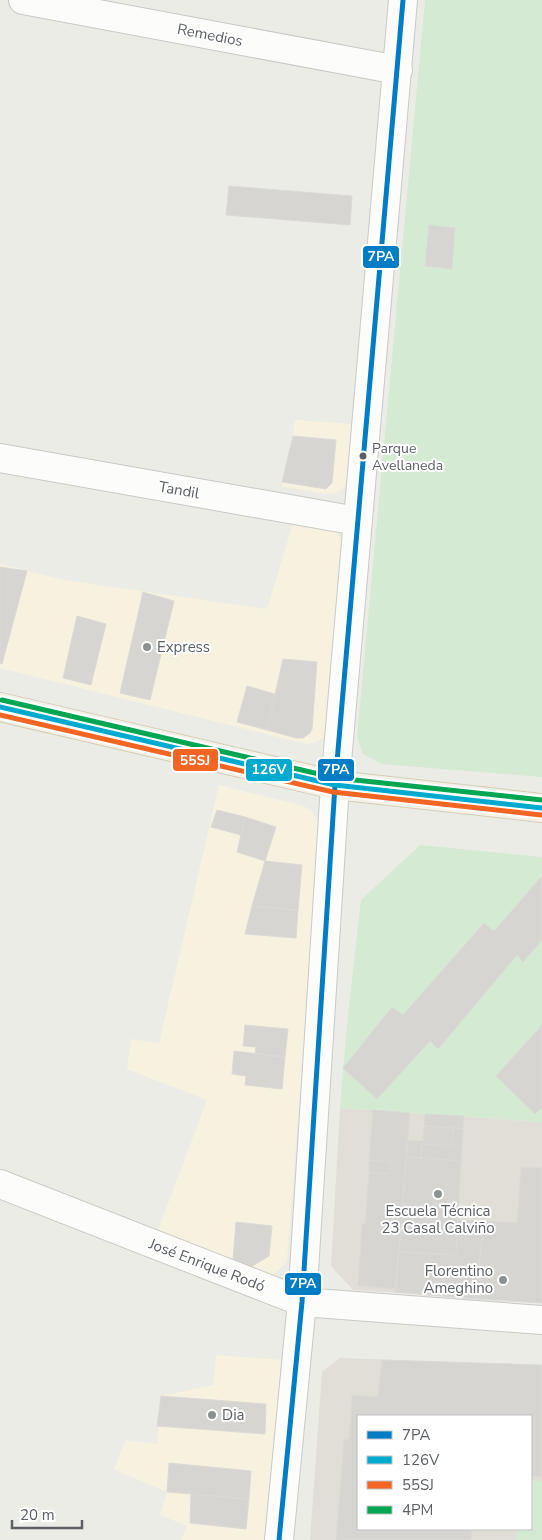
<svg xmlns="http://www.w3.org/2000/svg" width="542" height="1540" viewBox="0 0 542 1540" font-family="'Nunito Sans',sans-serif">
	<rect width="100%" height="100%" fill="#ecece7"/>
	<path fill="#f6f2df" d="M295,420l59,4 -4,53 -4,8 -6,6 -8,3h-8l-42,-8 11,-50z
		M294,519l43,12 8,19 -14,179 -8,9 -9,5 -8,1 -306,-76v-104l64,16 203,29z
		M219,785l85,21 8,6 6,8 2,11 -33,430 -7,8 -10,8 -115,-39 52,-138 -80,-31 4,-30 28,4z
		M216,1355l67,5 -18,180h-84l6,-14 -27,-11 7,-23 -53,-23 12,-29 31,4 4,-48 52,-11z"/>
	<path fill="#e0ded6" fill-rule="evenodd" d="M340,1108l202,14v180l-189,-12 -22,-24z
		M340,1358l202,7v175h-232l12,-168zM358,1416h173v113h-173z"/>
	<path fill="#d4ead2" d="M425,0h117v777l-160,-13 -19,-10 -6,-17z
		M420,845l122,12v19l-48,55 -10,-8 -81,92 -11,-8 -49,61 34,31 53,-58 8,7 79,-93 6,7 19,-22v85l-46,51 39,38 7,-7v15l-202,-14c5,-70 13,-139 21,-208z
		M531,1480l11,1v59h-26v-11h15z"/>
	<path fill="#d6d5d2" stroke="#dcdad6" d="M229,186l123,10 -2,29 -124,-10z
		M429,225l26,3 -3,41 -27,-3z
		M293,436l43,4 -4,43 -6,6 -44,-7z
		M0,567l27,4 -25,93 -2,-1z
		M143,592l31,9 -24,99 -30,-7z
		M77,616l29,8 -15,61 -28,-7z
		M283,659l34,3 -5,67 -2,4 -7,5h-7l-29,-8z
		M247,686l28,8 -8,36 -30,-8z
		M217,810l28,7 -4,18 -30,-8z
		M245,817l31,10 -11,34 -28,-9z
		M265,861l37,4 -4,45 -46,-4z
		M542,876v64l-19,22 -6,-7 -79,94 -8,-8 -53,58 -34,-31 49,-61 11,8 81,-92 10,8z
		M252,906l46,4 -2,28 -51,-4z
		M245,1025l43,4 -3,28 -30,-3 1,-7 -13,-1z
		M542,1025v82l-7,7 -39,-38z
		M234,1051l51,6 -3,32 -37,-4 1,-9 -14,-2z
		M373,1110l37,3 -11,139 -4,37 -37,-3 4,-63 3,1 4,-51 21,1 1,-12 -22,-2z
		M425,1114l39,2 -1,13 -39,-3z
		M424,1126l29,2 -1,18 -30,-2 -1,14 -15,-1 1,-17 16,1z
		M453,1128l10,1 -2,32 -40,-3 1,-14 30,2z
		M406,1157l55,4 -5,94 -57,-3z
		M369,1160l22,2 -1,12 -21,-1z
		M521,1167l21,1v135l-66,-4 7,-78 34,2z
		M458,1220l25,1 -7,78 -81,-7 4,-40 57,3z
		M236,1222l36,4 -3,30 -18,11 -18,-7z
		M382,1360l160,5v112l-11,-1v-60h-173v113h114l-1,11h-135l8,-100 5,-1 3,-44 26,2z
		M161,1396l105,8 -1,30 -108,-8z
		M169,1463l82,8 -2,28 -82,-7z
		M191,1494l58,5 -3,30 -56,-6z"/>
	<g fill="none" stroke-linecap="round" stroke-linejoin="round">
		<defs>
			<path id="minor" d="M23,0l375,70
				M0,458l357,63
				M0,1184l302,118 240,18
				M279,1540l23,-238 33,-517 68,-785"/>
			<path id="major" d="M0,707l335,78 207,23"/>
		</defs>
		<use href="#minor" stroke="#c9c9c7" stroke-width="30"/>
		<use href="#major" stroke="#d5ccb4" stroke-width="30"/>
		<use href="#minor" stroke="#fcfcfb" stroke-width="28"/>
		<use href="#major" stroke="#f3f1e8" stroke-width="28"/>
		<defs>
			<path id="bus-1" d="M279,1540l23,-238 33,-517 68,-785"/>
			<path id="bus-2" d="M0,707l335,78 207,23"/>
			<path id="bus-3" d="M0,715l333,77 208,23"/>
			<path id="bus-4" d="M2,700l334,78 206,22"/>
		</defs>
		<use href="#bus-1" stroke="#fff" stroke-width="9"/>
		<use href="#bus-2" stroke="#fff" stroke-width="9"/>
		<use href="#bus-3" stroke="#fff" stroke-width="9"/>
		<use href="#bus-4" stroke="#fff" stroke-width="9"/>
		<use href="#bus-1" stroke="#007dc5" stroke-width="5"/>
		<use href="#bus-2" stroke="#00a9ce" stroke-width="5"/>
		<use href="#bus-3" stroke="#f26522" stroke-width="5"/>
		<use href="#bus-4" stroke="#00a651" stroke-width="5"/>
	</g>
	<circle fill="#5c6065" stroke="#fff" stroke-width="2" cx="363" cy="456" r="4.5"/>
	<g fill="#8e9192" stroke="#fff" stroke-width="2">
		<circle cx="147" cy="647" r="5"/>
		<circle cx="438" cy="1194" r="5"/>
		<circle cx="503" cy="1280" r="5"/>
		<circle cx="212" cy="1415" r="5"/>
	</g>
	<g text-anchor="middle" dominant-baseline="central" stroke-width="4" stroke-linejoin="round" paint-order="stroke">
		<g font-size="14" fill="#5c6065" stroke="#fff" text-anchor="start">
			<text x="372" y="448">Parque<tspan x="372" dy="17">Avellaneda</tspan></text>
		</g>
		<g font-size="15" fill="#5c6065" stroke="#fff">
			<text transform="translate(210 35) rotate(11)">Remedios</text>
			<text transform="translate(179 490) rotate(10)">Tandil</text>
			<text transform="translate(207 1265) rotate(21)">José Enrique Rodó</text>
		</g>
		<g font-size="15" fill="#5c6065" stroke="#fff" text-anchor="start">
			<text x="157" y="647">Express</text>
			<text x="438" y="1211" text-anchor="middle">Escuela Técnica<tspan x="438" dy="17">23 Casal Calviño</tspan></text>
			<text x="493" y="1271" text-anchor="end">Florentino<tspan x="493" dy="17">Ameghino</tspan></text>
			<text x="222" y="1415">Dia</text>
		</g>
	</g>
	<g stroke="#fff" stroke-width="2">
		<rect x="362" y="245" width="38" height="24" rx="5" fill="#007dc5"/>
		<rect x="172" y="748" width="47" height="24" rx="5" fill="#f26522"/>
		<rect x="245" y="758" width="48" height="24" rx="5" fill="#00a9ce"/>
		<rect x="317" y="758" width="38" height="24" rx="5" fill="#007dc5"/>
		<rect x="284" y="1272" width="38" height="24" rx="5" fill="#007dc5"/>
	</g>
	<g font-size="14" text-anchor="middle" font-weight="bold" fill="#fff">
		<text x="381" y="261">7PA</text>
		<text x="195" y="765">55SJ</text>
		<text x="269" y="774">126V</text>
		<text x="336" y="774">7PA</text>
		<text x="303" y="1288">7PA</text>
	</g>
	<rect x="357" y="1415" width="175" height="115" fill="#ffffff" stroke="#bebfc1"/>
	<rect x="367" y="1431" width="25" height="8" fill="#007dc5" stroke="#bebfc1"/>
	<text x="402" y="1440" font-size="15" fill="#5c6065">7PA</text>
	<rect x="367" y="1456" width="25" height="8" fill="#00a9ce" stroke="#bebfc1"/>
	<text x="402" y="1465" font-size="15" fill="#5c6065">126V</text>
	<rect x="367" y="1481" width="25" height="8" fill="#f26522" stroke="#bebfc1"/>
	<text x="402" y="1490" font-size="15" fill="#5c6065">55SJ</text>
	<rect x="367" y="1506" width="25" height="8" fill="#00a651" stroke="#bebfc1"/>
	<text x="402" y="1515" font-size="15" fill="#5c6065">4PM</text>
	<path d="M12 1520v8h70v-8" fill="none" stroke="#5c6065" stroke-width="2.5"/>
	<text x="20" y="1520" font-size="15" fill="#5c6065" stroke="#ffffff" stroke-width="4" paint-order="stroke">20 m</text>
</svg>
